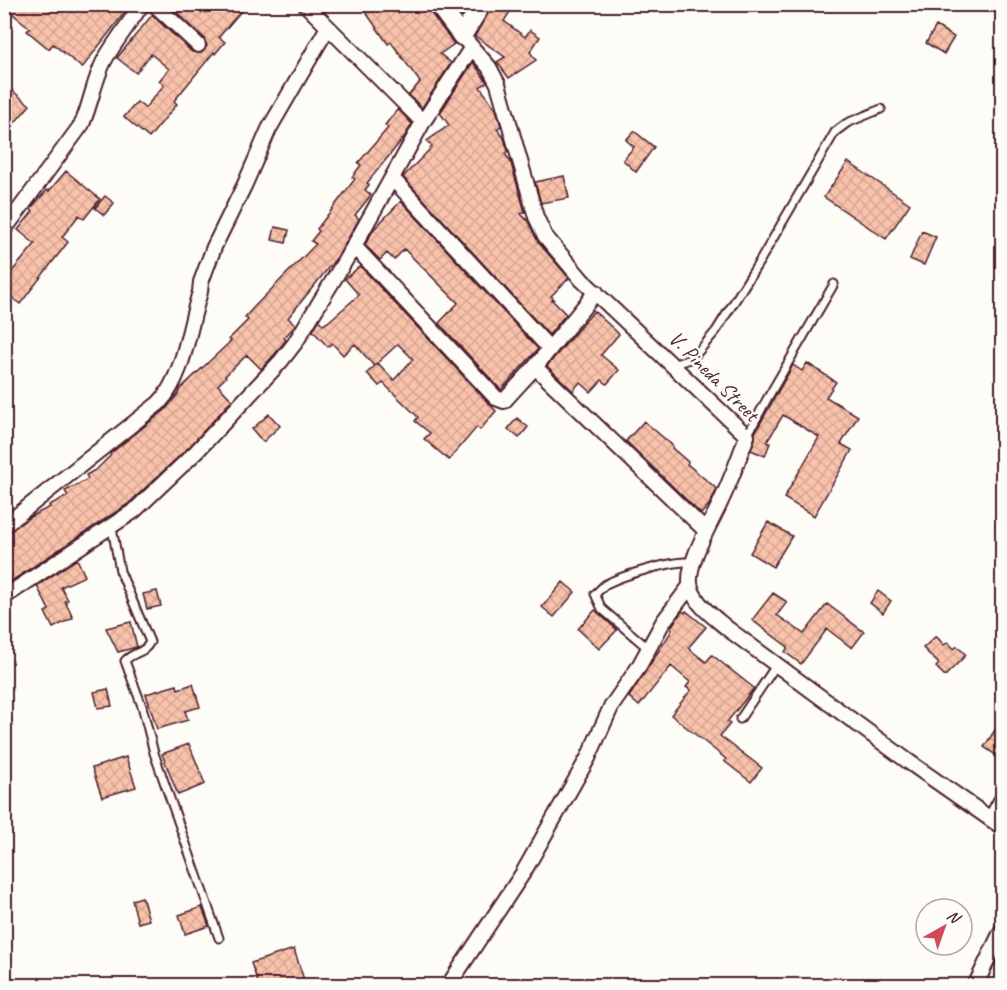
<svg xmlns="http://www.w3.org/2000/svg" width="1007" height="990" viewBox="0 0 1007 990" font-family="Caveat,sans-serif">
	<defs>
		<pattern id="building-cross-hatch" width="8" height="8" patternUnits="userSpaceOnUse" patternTransform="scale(1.5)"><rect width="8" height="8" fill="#f8c2ab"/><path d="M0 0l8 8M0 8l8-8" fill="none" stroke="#d6a693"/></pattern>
	</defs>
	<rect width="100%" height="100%" fill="#fdfcf7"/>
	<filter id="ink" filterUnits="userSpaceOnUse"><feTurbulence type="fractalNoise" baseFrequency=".0167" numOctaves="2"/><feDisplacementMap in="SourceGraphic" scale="12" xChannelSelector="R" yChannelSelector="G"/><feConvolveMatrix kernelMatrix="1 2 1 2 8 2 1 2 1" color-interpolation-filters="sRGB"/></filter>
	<g filter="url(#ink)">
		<path fill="url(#building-cross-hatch)" stroke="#4a1f2b" stroke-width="1.5" d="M4,4h127l-49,64 -29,-24 -4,5 -22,-18 3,-3 -26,-21z
			M168,4h79l-28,33 6,5 -10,12 -1,-2 -40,49 3,3 -28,34 -25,-21 13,-15 8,6 19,-23 -5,-4 10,-12 -18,-15 -15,19 -19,-15 35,-43 40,37 9,1 6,-7 -3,-8z
			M360,4h64l30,40 -14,10 11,9 -29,45 -13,-13 11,-13 -29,-40 -3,2z
			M493,4h22l-11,17 21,16 5,-7 10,7 -10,15 6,8 -27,18 -12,-16 8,-5 -30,-21z
			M936,26l18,11 -10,17 -18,-11z
			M473,62l14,20 -7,5 16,22 5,17 -4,3 7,9 4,13 -3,3 5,6 15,52 -4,2 7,7 10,21 31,36 -18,18 3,3 -2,1 14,14 -17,21 -146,-158 29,-30 -5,-6 22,-16 -9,-12z
			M4,84l26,21 -26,30z
			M398,109l14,15 -7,12 -38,47 2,2 -4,5 6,5 -16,20 4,4 -21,37 -50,62 8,7 -12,13 2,2 -12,15 -13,14 -14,-14 -22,21 1,1 -8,8 14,15 -42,46 -62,58 -124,82v-51l26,-18 20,-10 -1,-2 19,-9 -3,-5 23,-12 -2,-4 11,-6 14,-14 -1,-1 55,-44 14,-17 1,-4 51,-48 -2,-2 19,-19 -3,-3 10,-11 61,-62 -5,-3 8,-10 -2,-2 38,-50 -3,-2 9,-12 -3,-2 30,-35 -3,-3z
			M634,131l20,16 -18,25 -13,-12 11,-13 -8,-7z
			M848,162l62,42 -24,35 -62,-42z
			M66,171l34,28 -16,20 -5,-4 -17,22 6,5 -48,62 -16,-13v-10l31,-37 -17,-14 15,-19 -3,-2 17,-19 2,1z
			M564,176l5,22 -28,5 -6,-21z
			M105,196l9,7 -10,12 -9,-7z
			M401,201l137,148 -37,41 -62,-67 19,-20 -54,-54 -10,11 -7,-7 -7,7 -15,-15 9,-16z
			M275,227l14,3 -3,13 -14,-3z
			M922,231l14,6 -12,28 -14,-6z
			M360,266l136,145 -16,19 -3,-3 -28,33 -25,-21 6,-6 -15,-12 3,-4 -35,-34 -4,3 -12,-13 11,-10 16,17 19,-21 -15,-15 -24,22 -19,-22 -12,11 -11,-12 -4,4 -15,-16 6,-11 4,5 5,-3 31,-27 -14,-16z
			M594,311l25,23 -18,21 18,15 -12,14 -5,-4 -11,12 -11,-10 -7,9 -26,-25z
			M807,363l29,19 -10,15 32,19 -17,28 11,6 -38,66 -30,-18 35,-61 -36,-22 -16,27 3,1 -5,13 -14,-6 4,-11v-6l38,-68 9,6z
			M269,414l11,12 -17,16 -11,-13z
			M517,418l11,9 -9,11 -11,-9z
			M644,421l29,25 -1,2 16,14 -1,2 30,25 -8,16 -8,9 -75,-73z
			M768,522l24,14 -19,31 -23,-14z
			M77,559l8,17 -24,11 7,13 -3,1 8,17 -20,10 -8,-16 4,-2 -12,-24z
			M563,582l12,10 -21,25 -12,-10z
			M157,591l4,15 -14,3 -4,-15z
			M878,591l13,10 -8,12 -13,-10z
			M773,593l14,9 -10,13 27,19 23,-30 37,28 -12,16 -25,-19 -26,35 -16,-12 3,-5 -36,-27z
			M595,610l22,20 -18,19 -21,-20z
			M682,611l3,2 1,-2 20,16 -18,21 18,14 6,-7 42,33 -27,34 3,2 -10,12 42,32 -11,14 -27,-21 2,-2 -55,-44 20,-25 -5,-3 4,-5 -19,-16 -32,40 -10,-9 42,-65 1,-3 -1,-2z
			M131,622l6,25 -19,5 -12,-24z
			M936,636l8,9 4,-3 6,7 3,-3 9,9 -21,21 -9,-9 3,-3 -16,-16z
			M193,684l7,23 -15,4 3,9 -31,9 -11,-35 31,-9 1,4z
			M108,689l4,17 -14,2 -4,-16z
			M1002,719v40l-18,-12z
			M189,744l16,40 -27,11 -16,-41z
			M126,757l10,30 -34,10 -10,-29z
			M142,897l7,23 -11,3 -6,-23z
			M202,907l7,19 -24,8 -6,-19z
			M294,949l12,37h-23l-2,-5 -15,5h-7l-8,-23z"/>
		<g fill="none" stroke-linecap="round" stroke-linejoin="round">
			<defs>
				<path id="lane" d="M672,365l21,-7 23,-27 45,-72 74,-127 12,-9 34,-14
					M747,436l20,-37 67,-115
					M112,528l8,43 30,71c-6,12 -18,10 -25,19l17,45 12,47 65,185
					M649,649l-47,-40 -7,-15c4,-3 7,-7 11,-10 17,-9 69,-24 87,-22
					M740,719l37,-55"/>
				<path id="street" d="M154,4l44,41
					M305,4l118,118
					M462,36l27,31 9,17 38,133 9,19 37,44 165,156c-8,22 -16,44 -26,65 -9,21 -37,65 -30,87 6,18 23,29 37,41l181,133 93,65
					M392,178l158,171
					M4,230l78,-106c9,-21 12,-43 22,-63 11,-20 26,-38 38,-57
					M354,246l142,152 8,3 31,-34 61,-75
					M535,367l171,164
					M4,526l155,-123c25,-26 30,-77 41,-111l1,-10 13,-35 31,-63 24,-55 59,-102
					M4,597l130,-86 62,-59 85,-91 14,-18 59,-97 69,-124 49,-75
					M991,819l11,-20
					M448,986l75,-113 65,-115 23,-51 27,-39 25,-46 27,-36
					M975,986l27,-56"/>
				<path id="secondary" d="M438,4l24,32 20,-32"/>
			</defs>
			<use href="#lane" stroke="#4a1f2b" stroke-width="11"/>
			<use href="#street" stroke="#4a1f2b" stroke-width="18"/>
			<use href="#secondary" stroke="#4a1f2b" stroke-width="22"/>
			<use href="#lane" stroke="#fdfcf7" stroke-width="7"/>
			<use href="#street" stroke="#fdfcf7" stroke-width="14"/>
			<use href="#secondary" stroke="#fdfcf7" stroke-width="18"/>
		</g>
	</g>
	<g text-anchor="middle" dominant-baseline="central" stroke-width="4.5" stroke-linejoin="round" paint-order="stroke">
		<g font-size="21" fill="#4a1f2b" stroke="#fdfcf7">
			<text transform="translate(714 376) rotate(45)">V. Pineda Street</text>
		</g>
	</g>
	<rect width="1007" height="990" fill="none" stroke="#fdfcf7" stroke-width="24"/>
	<rect x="12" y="12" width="983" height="966" fill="none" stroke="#4a1f2b" stroke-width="2" filter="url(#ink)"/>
	<g transform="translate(944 927) rotate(40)"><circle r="28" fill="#fdfcf7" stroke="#b5a4a5" stroke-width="1.5"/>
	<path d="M0-4.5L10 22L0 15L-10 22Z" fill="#d1495b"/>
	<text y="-9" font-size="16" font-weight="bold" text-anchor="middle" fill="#4a1f2b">N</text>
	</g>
</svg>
